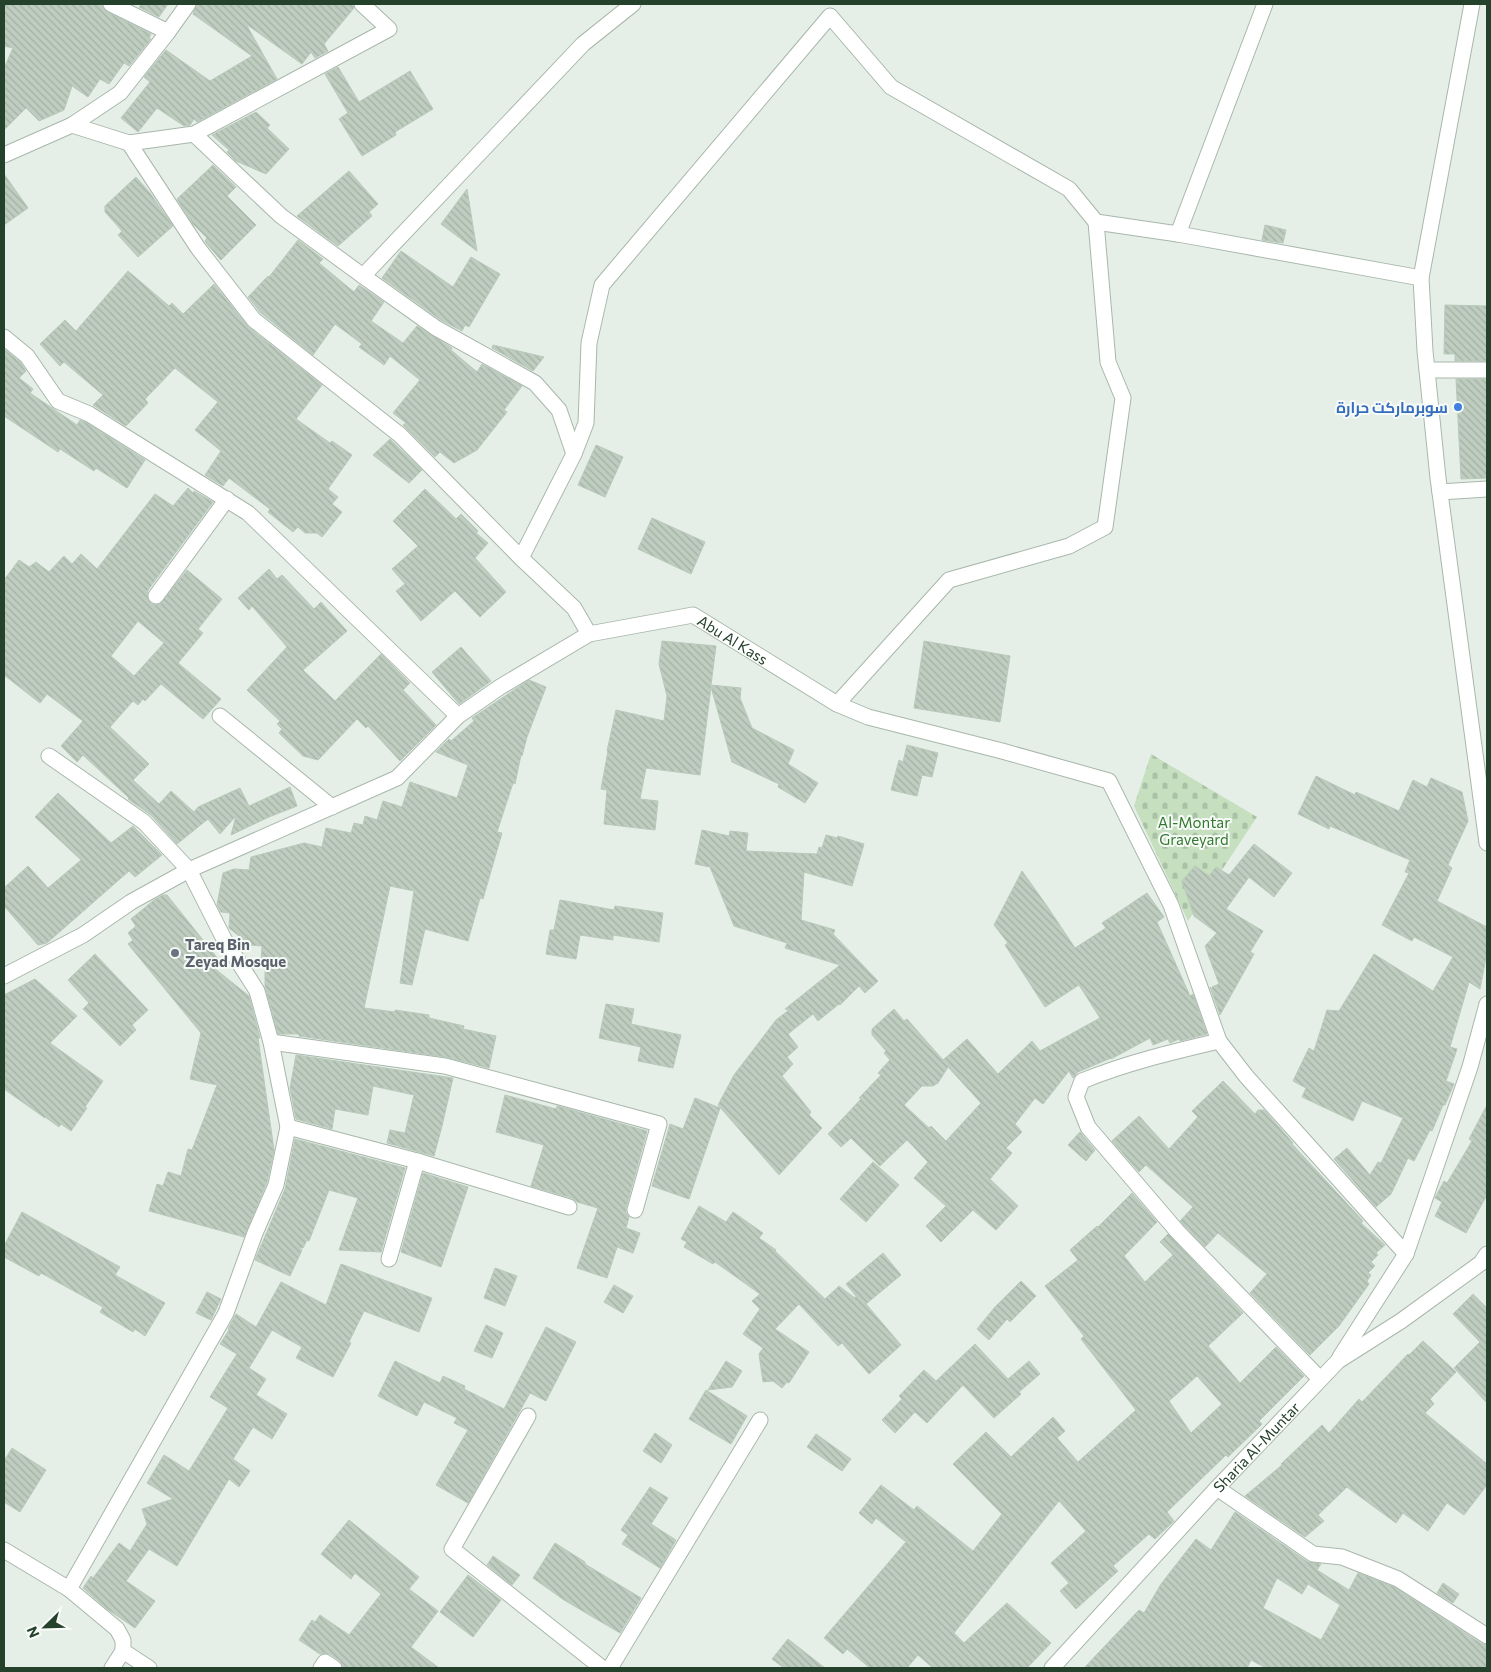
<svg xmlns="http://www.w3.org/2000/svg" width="1491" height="1672" viewBox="0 0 1491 1672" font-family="Commissioner,Cairo,sans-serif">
	<defs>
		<pattern id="cemetery-stones" width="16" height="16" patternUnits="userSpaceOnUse" patternTransform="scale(1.25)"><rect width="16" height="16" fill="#c5dfbf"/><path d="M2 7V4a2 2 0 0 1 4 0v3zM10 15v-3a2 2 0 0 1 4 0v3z" fill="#a9c1a4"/></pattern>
		<pattern id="building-back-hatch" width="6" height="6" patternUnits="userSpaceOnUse" patternTransform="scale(1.25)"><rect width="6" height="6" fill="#becdc0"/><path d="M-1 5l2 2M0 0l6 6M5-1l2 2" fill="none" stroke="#a3b1a5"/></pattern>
	</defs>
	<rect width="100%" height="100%" fill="#e6efe7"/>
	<path fill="url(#cemetery-stones)" d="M1151,754l106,63 -69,104 -54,-115z"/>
	<path fill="url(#building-back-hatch)" stroke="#b8c9ba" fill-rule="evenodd" d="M4,4h96l7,8 44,22 -2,4 2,1 -22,27 -5,-3 -15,21 -9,-5 -12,18 -16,-11 -8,24 -25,11 -13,-13 -22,22v-62l9,-20 -9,-2z
		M142,4h26l-9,13 -20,-10z
		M197,4h156l1,4 -30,36 4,7 -13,7 -4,-6 -9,12 -56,-40 31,55 -80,43 -3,-3 -4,6 -6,1 -27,-18 -19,24 -17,-14 29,-36 -6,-5 22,-27 44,31 42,-25 -59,-42z
		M338,67l21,35 51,-31 23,38 -38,23 1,3 -34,21 -23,-37 9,-6 -23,-39z
		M256,112l14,13 -3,3 22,21 -23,25 -30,-13 -9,-9 2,-2 -17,-15z
		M213,165l23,22 -9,9 29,29 -35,35 -15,-17 -1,-2 2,-3 -14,-14 -16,-25z
		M349,171l29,33 -9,8 3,4 -34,30 -41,-30z
		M4,174l24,34 -24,17z
		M136,177l14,16 23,33 -35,31 -20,-22 4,-4 -17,-19v-6z
		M467,189l10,62 -36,-27z
		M1265,225l21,5 -3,13 -21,-3z
		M298,240l25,19 -4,4 35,29 5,-7 25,17 -13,19 32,22 14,-17 35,22 -1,2 26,22 5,-8 40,22 -18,24 3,2 -30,38 -23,13 -14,-11 -5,5 -32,-32 3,-2 -13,-10 27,-33 -30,-24 -6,9 -25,-18 3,-3 -27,-20 -22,31 -52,-42 -13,-16 20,-21 1,1z
		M401,251l52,36 18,-30 29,17 -31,53 -4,-2 -3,6 -21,-11 -59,-42z
		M128,271l41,35 3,-3 11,11 31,-30 34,43 74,58 -26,34 34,24 2,-2 20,14 -24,34 10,8 -6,7 10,8 -20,25 -5,-4h-12l-7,-6 -5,5 -25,-20 2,-3 -41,-31 -6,8 -18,-11 16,-24 -26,-21 23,-28 -43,-34 -30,31 3,4 -22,23 -33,-21 10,-10 -39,-33 -4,4 -20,-22 25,-24 11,11z
		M1445,305l42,1v55h-32v-7h-11z
		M493,345l51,12 -11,14 -41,-23z
		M4,349l16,13 6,9 -7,7 14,11 -3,4 47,32 3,-5 5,2 60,38 -18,28 -31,-20 -2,3 -34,-22 -2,3 -54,-36z
		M1456,379h31v99l-26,1z
		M390,439l32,31 -13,13 -36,-28z
		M596,445l27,12 -18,40 -27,-12z
		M188,488l5,5 1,-2 19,11 -65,88 -1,5 4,9 4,1 5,-1 27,-34 35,29 -24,30 5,4 -25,30 43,36 -18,20 -42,-35 -16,17 -2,-2 -5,6 -5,-4 -23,26 39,37 -16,16 26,24 12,-13 23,21 4,-5 42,-19 9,18 41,-19 7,19 -28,11 -38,18 5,-19 -16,18 -12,-15 -31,25 -26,-29 -23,-16 1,-1 -46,-43 -6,7 -16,-16 22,-25 -36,-27 -7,9 -36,-28v-95l15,-20 10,7 7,-5 13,10 15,-16 8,8 9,-10 16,15 58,-75 18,12zM138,621l26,22 -30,33 -23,-20z
		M425,489l31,30 5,-5 17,17 -2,2 12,10 -13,15 31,34 -26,25 -25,-26 -34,30 -25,-30 9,-7 -13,-15 26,-23 -25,-25z
		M652,518l53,24 -14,32 -53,-25z
		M269,569l8,10 5,-4 32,34 7,-7 26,29 -44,39 32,31 46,-47 29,29 -7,7 33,35 -36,36 -32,-35 -2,2 -9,-9 -39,41 -15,-4 -24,-23 3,-4 -5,-5 3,-3 -33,-31 40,-43 -35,-41 -3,4 -11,-12z
		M662,641l54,5 -5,39 30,3 -1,10 12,30 42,22 -6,14 30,19 -13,20 -27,-16 1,-3 -47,-22 -21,-75 -11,88 -54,-7 -6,31 18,2 -3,29 -51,-6 3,-34 -6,-1 7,-38h-1l9,-41 48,11 3,-25 -8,-32z
		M924,641l86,15 -10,66 -86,-14z
		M461,647l30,34 -32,23 -27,-32z
		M529,680l17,7 -19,50 -5,19 -1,-1 -6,29 -2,-1 -16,49 5,1 -19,66 -3,-1 -12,43 -43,-12 -13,56 -12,-2 14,-92 -24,-5 -26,122 31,4v-2l34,5v3l35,8 -1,3 33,7 -7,32 -43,-11 -147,-21v-2h-21l-13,-48v-24h-4l1,-16 -12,-1 -21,-17 1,-15 -9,-1 -4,-7 6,-32 11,-4 15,1 2,-13 53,-14 18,4 4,-19 25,5 3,-10 9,2 2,-9 12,4 6,-19 19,6 8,-25 47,16 11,-33 -32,-13 13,-13 2,2 23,-20 -2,-3z
		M907,745l31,8 -6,24 -10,-2 -5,21 -26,-6 8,-30 4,2z
		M1316,776l39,19 1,-3 43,19 14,-31 14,7 4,-9 31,14 6,29 -20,44 4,3 -15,33 50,26v25l-7,37 -11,-7 -19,65 7,2 -11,32 8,3 -9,21h-2l-11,26 -2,-1 -16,31 -6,-3 -17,36 -15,13 -42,-48 13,-11 23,27 8,-13 3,1 22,-45 -41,-17 -9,20 -51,-24 4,-9 -13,-7 16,-33 5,3 13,-41 12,1 35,-57 59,37 20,-34 -39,-20 -2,4 -30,-16 27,-52 -4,-1 5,-12 -80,-34 -1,3 -31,-15z
		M58,793l53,50 22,-17 29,29 -27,22 -6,-6 -82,72 -9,2 -34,-39v-18l24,-22 20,22 33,-28 -46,-43z
		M702,830l27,6 1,-5 18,2 -2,18 71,3 2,-7 3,1 4,-13 11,3 1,-2 26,8 -12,42 -48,-14 -3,48 34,10 -2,4 45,47 -13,12 -6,-7 -19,19 -1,-1 -21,17 -5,-7 -25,20 10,13 -11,10 6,7 -11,12 29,36 -2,3 13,13 -43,47 -61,-70 16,-30 42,-55 13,-10 -4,-1 55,-44 -55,-17 2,-5 -53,-17 -24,-59 -15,-3z
		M1254,844l38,29 -18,24 -25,-20 -23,32 37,22 -13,21 4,2 -34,61 -10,-28 2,3v-3l7,-3 -14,-38 12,-13 -23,-17 -12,-35 13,-15 14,10 7,-9 13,8z
		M1022,871l25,35 28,42 31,-20 -4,-5 45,-30 17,24 -7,5 33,74 3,-2 14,40 -27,7 -1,-2 -9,4 -2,-4 -15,6 -3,-7 -39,21v-1l-33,14 -5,6 -4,-7 -26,33 -8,-6 -20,26 7,8 -16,16 6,5 -22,26 28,27 -22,24 -23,-20 -32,32 -15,-16 20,-20 -32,-28 14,-16 -21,-22 -27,26 -29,-28 -10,9 -13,-13 33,-35 -2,-1 22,-23 -3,-2 12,-13 -6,-7 2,-2 -14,-16v-6l22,-20 10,12 3,-2 36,41 24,-21 31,35 34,-33 8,10 60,-33 -21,-33 -34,22 -40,-62 3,-2 -14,-18zM948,1067l33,36 -35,38 -15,-15 -2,2 -25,-23 18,-19h11l5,-3z
		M163,895h4l52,65h-15l45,36 11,42h-2l16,112 -7,32 -23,55 -95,-26 8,-27 6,2 5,-14 13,4 7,-27 4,1 25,-65 -27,-6 11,-46 -73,-89 5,-4 -5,-7 8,-7 -5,-7 23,-19z
		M560,900l54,10 1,-4 48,7 -4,29 -46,-7v5l-33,-5 -4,24 -30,-5 4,-24h4z
		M95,954l53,56 -16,15 4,5 -16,16 -37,-37 6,-6 -21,-23z
		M35,979l42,37 -27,27 53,38 -18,26 2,1 -16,23 -10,-7 -2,3 -14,-10v1l-41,-29v-94z
		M606,1004l28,5 -3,15 50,11 -8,33 -35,-7 3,-14 -42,-9z
		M296,1055l157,23 -11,48 -8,30 -47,-13 3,-13 15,3 9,-38 -41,-9 -5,29 -33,-6 -3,20 -36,-10 -6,-31z
		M1223,1081l32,33 3,-4h6l29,33 -1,1 71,77 -2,2 24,22 -9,8 2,2 -7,7 4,4 -7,7 3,2 -4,6 2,3 -30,42 -29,29 -60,-62 17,-19 -49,-41 -13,14 -25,-26 13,-14 -47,-42 -7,7 -27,-31 27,-25 30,33 29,-32 -6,-6z
		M505,1095l51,14 1,-3 90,25 -21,77v5l3,4 -3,11 14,5 -7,20 -16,-6 -10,31 -30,-10 21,-60 -21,-6 -5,-4 -41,-12 13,-41 -48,-13z
		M695,1098l25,10 -31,91 -37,-13 18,-62 13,5z
		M1487,1105v90l-21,38 -31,-17 7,-14 -7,-4 9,-17 3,2 25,-42 -3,-2z
		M1080,1132l15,18 -9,11 -18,-16z
		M295,1139l110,29 -24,84 -42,-2 19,-52 -29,-8 -20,51 -2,-1 -4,8h-6l5,2 -12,26 -35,-16 30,-71z
		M873,1162l26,23 -33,37 -26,-23z
		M423,1173l45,14 -27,80 -40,-15z
		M1132,1193l25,29 -33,34 21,26 28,-27 -13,-13 8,-8 75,79 -35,33 32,37 36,-36 28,29 -45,45 3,3 -34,33 -2,-2 -59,57 7,9 -19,18 -6,-5 -36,32 5,5 -42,38 -16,-18 9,-8 -18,-20 35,-32 -27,-30 -105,132 10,10 43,-40 44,40 -24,25h-94l-15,-13 -11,13h-37l-23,-19 -4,5 -19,-16 82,-96 -30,-24 -4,6 -13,-11 22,-28 33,25 3,-4 56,45 29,-37 -49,-50 33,-32 25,25 42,-40 12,14 -8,7 21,24 58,-52 -55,-71 3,-3 -39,-50 33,-26 -8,-10 27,-24 1,1zM1197,1376l25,28 -31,29 -22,-32z
		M699,1206l27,16 7,-10 30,21 -4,5 17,12 -1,1 50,48 14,-13 16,12 1,-2 -10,-12 37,-31 18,22 -35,29 35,41 -32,29 -27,-31 -4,3 -39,-42 -24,25 34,23 -20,31 -2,-1 -5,6 -9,-7 -10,1 -4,-28 4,-6 -20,-14 17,-25 -8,-8 8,-7 -45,-32 -2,2 -29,-17 3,-5 -6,-3z
		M22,1212l98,55 -5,8 50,28 -20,33 -10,-7 -2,3 -33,-20 3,-5 -62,-34 -2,3 -35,-19v-11z
		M341,1264l91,34 -13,34 -55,-21 -15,31 2,1 -18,34 -37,-19 6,-11 -30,-17 -23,38 17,11 -10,16 31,19 -15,25 -19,-12 -20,32 17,12 -11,16 -10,-8 -52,87 -28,-17 -23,32 29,20 -20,27 -28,-19 -24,-21 8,-12 2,2 26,-35 11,8 17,-27 -5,-15 31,-10 -26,-16 17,-28 25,16 39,-63 -18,-11 27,-43 -17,-10 9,-14 -1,-1 8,-15 20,13 25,-45 45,23z
		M495,1268l22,8 -12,30 -21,-8z
		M1021,1281l15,15 -26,26 -3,-3 -18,21 -12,-11 18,-22z
		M614,1285l19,11 -10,17 -19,-11z
		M207,1292l14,7 -10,21 -15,-7z
		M1473,1294l14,14v95l-33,-35 26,-26 -27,-28z
		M486,1325l17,8 -11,25 -18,-7z
		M546,1327l30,15 -30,59 -16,-8 -62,110 -32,-18 32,-55 -14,-7 3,-5 -33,-16 -7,14 -39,-20 17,-35 45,22 3,-7 22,10 -1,3 40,20z
		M1423,1341l33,31 -26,27 4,5 -9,9 62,51v21l-23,30 -17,-12 -19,28 -25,-18 -7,10 -49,-36 -29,28 6,6 -19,16 -60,-41 37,-31 -1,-1 41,-39 7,8 30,-34 3,3 46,-48 1,1z
		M975,1344l33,35 21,-18 11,13 -21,18 2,2 -27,24 -31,-33 -36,38 -12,-11 -20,21 -13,-13 20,-21 -3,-3 25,-26 12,11z
		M726,1361l16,10 -10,16 -24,3z
		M706,1390l41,26 -16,28 -42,-25z
		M655,1433l17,12 -11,18 -18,-12z
		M816,1434l35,25 -9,12 -35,-24z
		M12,1448l34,22 -26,42 -16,-10v-41z
		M650,1487l18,11 -17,26 25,16 -16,28 -38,-24 6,-9 -7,-5z
		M1235,1512l73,50 13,2 -4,6 32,20 9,-17 36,14 88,57 5,1v23h-221l-15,-8 -4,8h-163l55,-58 5,3 17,-29 35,-45 15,11zM1277,1578l25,16 6,-10 32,21 -19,35 -58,-32z
		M349,1520l70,57 -10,12 29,22 -27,36 28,21h-96l-3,-7 -10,-7 -5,-1 -5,1 -21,-14 13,-20 3,2 5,-7 29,20 32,-41 -26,-21 -4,6 -30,-25z
		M555,1543l30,19v2l56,34 -21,35 -56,-33 -31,-22z
		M493,1556l27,19 -8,10 -25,-20z
		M468,1575l33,25 -28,37 -33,-25z
		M1443,1583l16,11 -6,9 -16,-10z
		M788,1639l37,29h-41l-12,-9z"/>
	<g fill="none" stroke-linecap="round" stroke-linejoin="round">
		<defs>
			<g id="minor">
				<path d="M111,4l57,28"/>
				<path d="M1472,4l-51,274 4,73 13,127 49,365"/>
				<path d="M72,125l57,18 65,-9 195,-105 -27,-25"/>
				<path d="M194,134l87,82 82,60 73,52 99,55 24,27 15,44"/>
				<path d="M129,143l69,105 56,72 146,115 121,123 53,50 15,26"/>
				<path d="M4,155l68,-30 48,-32 48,-61 20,-28"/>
				<path d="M1178,234l87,-230"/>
				<path d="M363,276l220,-232 50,-40"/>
				<path d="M4,337l23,19 31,45 31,13 159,99 210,203"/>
				<path d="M1427,370h60"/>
				<path d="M1440,492l47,-3"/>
				<path d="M521,558l53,-104 12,-31 3,-80 13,-58 228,-269 61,71 178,102 27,33 82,12 243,44"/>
				<path d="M156,596l71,-97"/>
				<path d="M837,704l112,-124 120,-34 36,-19 18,-129 -15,-36 -12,-140"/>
				<path d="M220,716l112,91"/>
				<path id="s1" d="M4,976l79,-41 48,-33 58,-32 208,-92 61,-62 42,-29 89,-53 104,-19 144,89 31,13 134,34 107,30 62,124 48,136 27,35 160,178"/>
				<path d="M1219,1041c-47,11 -93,22 -137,40l-6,16 12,30 89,104 143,148"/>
				<path d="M271,1042l174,24 214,58 -24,86"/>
				<path d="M288,1127l129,34 152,46"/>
				<path d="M389,1259l28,-98"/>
				<path d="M1340,1357l66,-103 64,-187 17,-63"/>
				<path d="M528,1416l-76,133 150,119"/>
				<path d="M1217,1488l96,66 29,3 56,22 89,57"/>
				<path d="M4,1550l65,39 157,-276 29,-80 21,-48 12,-58 -17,-85 -14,-51 -33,-52 -35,-69 -45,-48 -95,-66"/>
				<path d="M69,1589l48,40 6,11v11l26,17"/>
				<path d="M112,1668l11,-17"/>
				<path d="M321,1668l4,-6 9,6"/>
				<path d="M610,1668l150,-248"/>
				<path id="s2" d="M1052,1668l165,-180 121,-127 63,-40 80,-58 6,-9"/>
			</g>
		</defs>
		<use href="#minor" stroke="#a8b7ab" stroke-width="17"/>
		<use href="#minor" stroke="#fff" stroke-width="15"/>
	</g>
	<circle fill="#3f7fe0" stroke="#f7fbf7" stroke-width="2" cx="1458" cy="407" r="5"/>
	<circle fill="#6b7280" stroke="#f7fbf7" stroke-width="2" cx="175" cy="953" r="5"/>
	<g text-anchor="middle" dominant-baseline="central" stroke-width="4" stroke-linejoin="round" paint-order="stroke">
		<g font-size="15" font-weight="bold" fill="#366cbe" stroke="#f7fbf7" text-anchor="end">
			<text x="1448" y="407">سوبرماركت حرارة</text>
		</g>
		<g font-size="15" fill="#24412c" stroke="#f7fbf7">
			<text stroke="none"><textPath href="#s1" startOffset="835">Abu Al Kass</textPath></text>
			<text stroke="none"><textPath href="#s2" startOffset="301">Sharia Al-Muntar</textPath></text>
		</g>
		<g font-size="15" fill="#33782e" stroke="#f7fbf7">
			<text x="1194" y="822">Al-Montar<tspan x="1194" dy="17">Graveyard</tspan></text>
		</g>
		<g font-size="15" font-weight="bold" fill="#5b616d" stroke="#f7fbf7" text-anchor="start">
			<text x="185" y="944">Tareq Bin<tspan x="185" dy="17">Zeyad Mosque</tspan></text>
		</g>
	</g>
	<rect width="1491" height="1672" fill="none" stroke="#24412c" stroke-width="10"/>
	<g transform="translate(45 1627) rotate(247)" stroke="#f7fbf7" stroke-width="4" paint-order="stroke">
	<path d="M0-4L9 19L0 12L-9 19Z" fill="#24412c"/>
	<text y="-8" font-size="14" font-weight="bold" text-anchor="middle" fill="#24412c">N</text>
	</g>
</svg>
